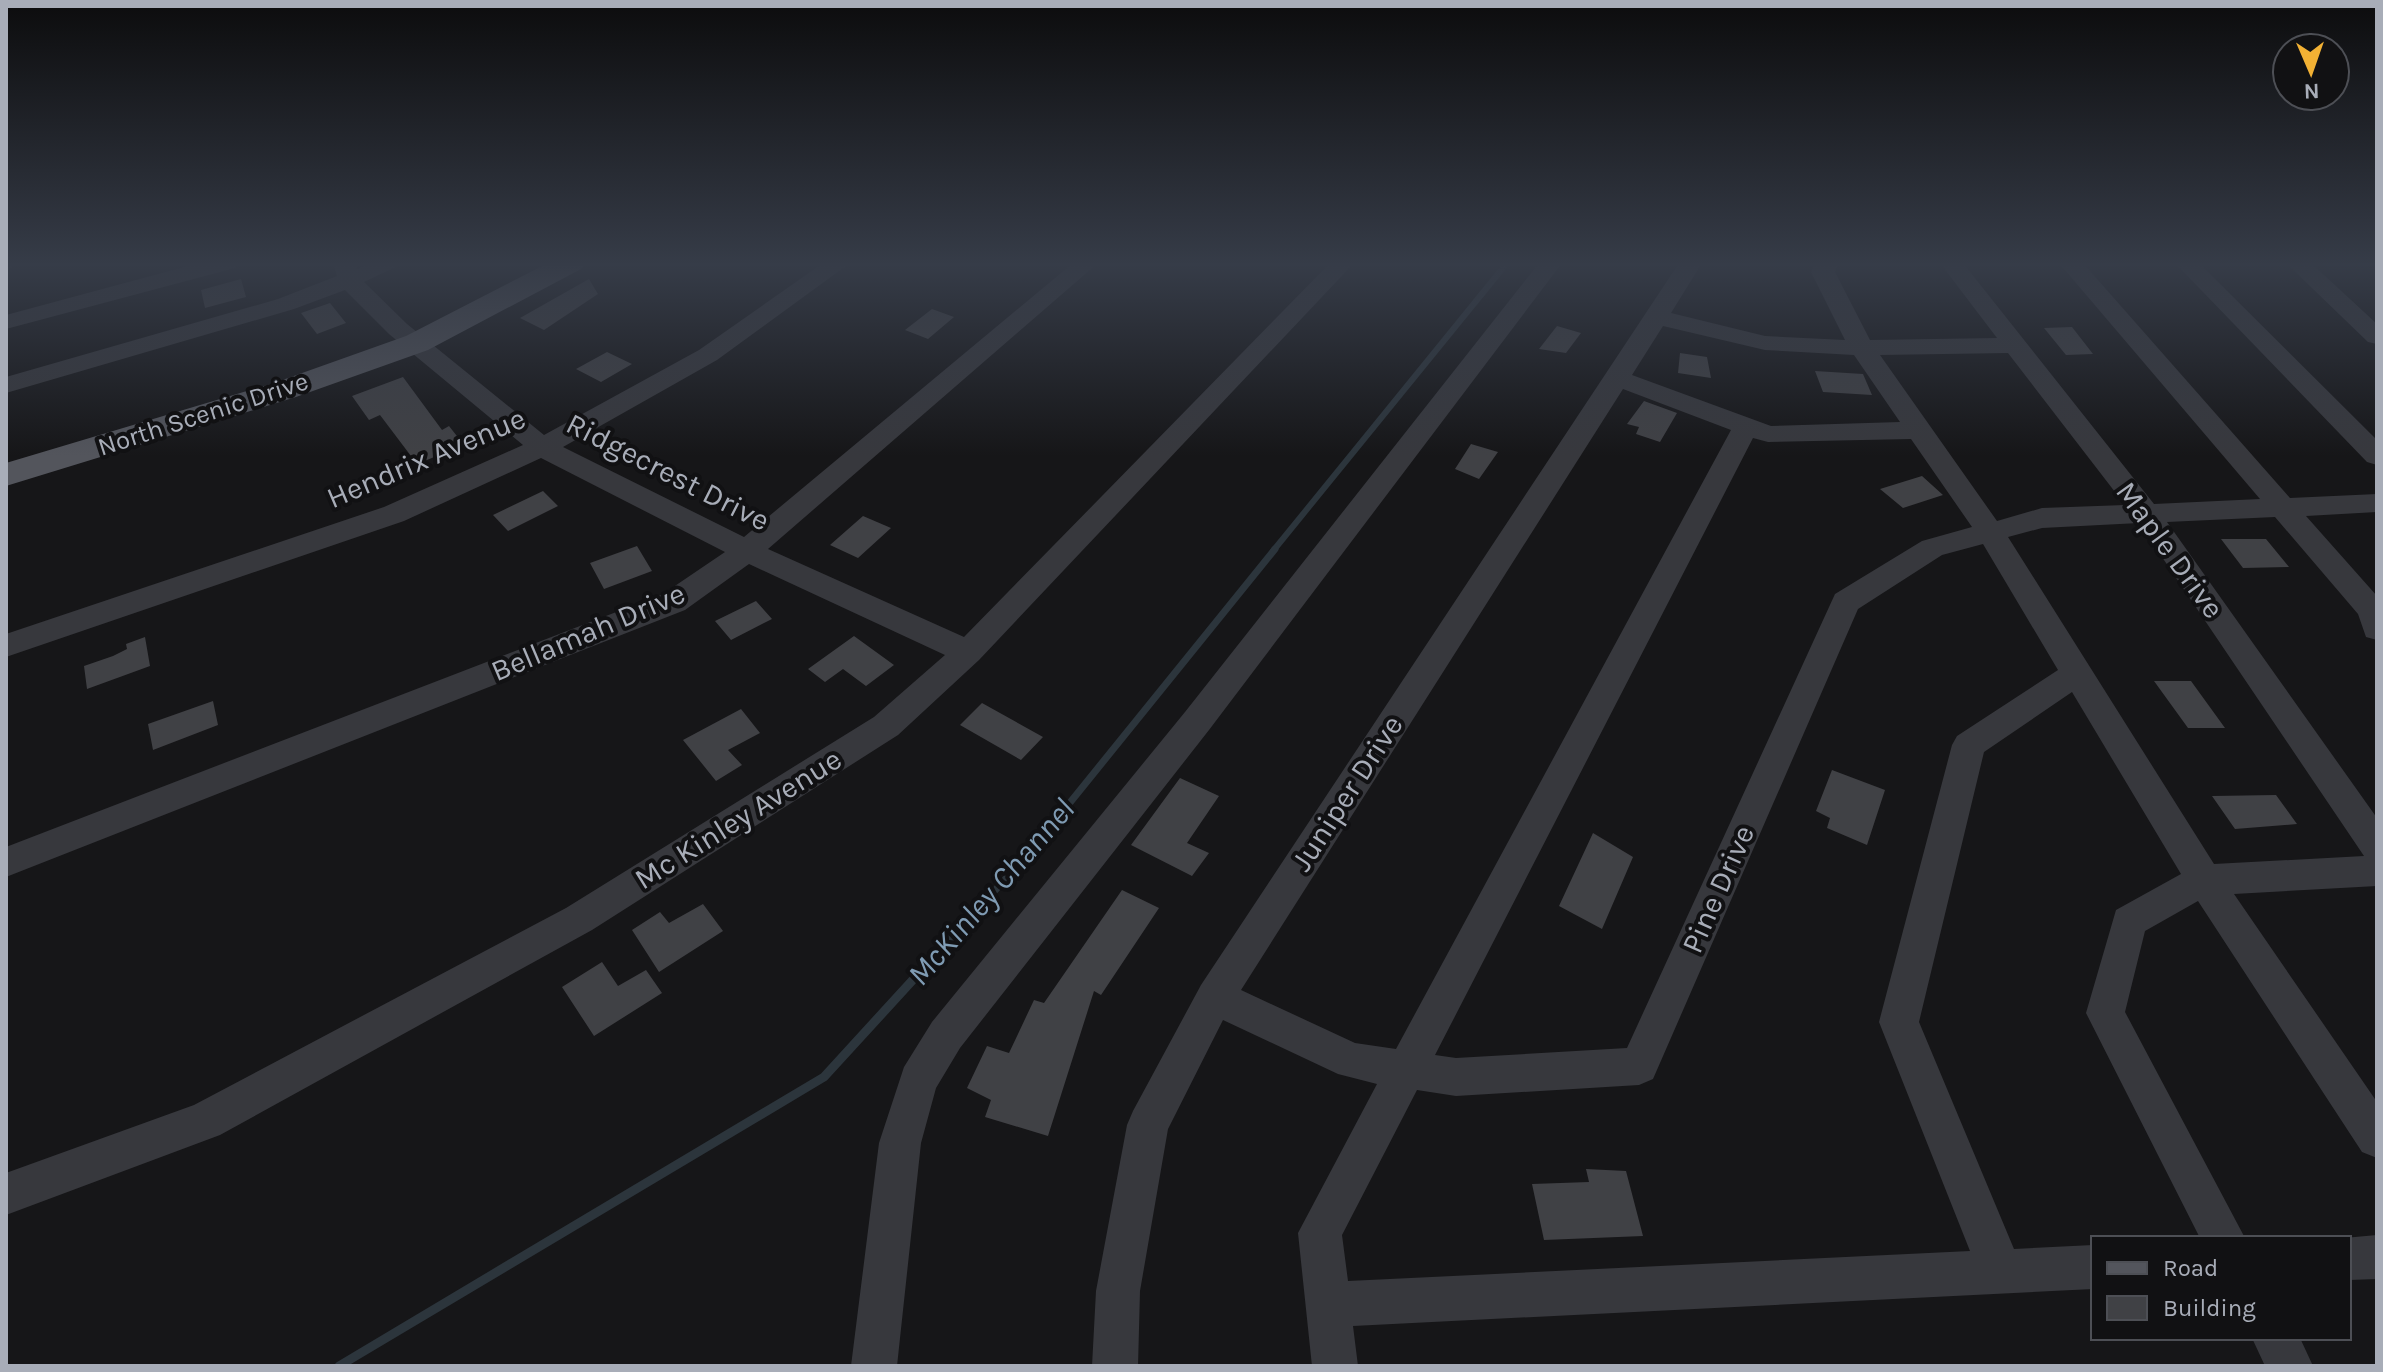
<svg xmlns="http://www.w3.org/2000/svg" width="2383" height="1372" viewBox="0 0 2383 1372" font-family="Karla,sans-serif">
	<rect width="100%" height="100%" fill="#161618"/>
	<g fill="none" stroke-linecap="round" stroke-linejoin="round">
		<path stroke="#2c353c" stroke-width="6" d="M1273,551l234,-288"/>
		<path stroke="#2c353c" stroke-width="7" d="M973,914l53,-57 249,-308"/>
		<path stroke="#2c353c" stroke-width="9" d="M339,1366l485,-289 151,-165"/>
	</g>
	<path fill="#404145" d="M241,279l5,18 -41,11 -4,-18z
		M589,279l9,15 -54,36 -24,-12z
		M330,303l16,20 -29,11 -16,-21z
		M932,309l22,8 -26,22 -23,-9z
		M1557,326l24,7 -15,20 -27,-4z
		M2072,327l21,27 -27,1 -22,-27z
		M607,352l25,12 -31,18 -25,-13z
		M1680,353l27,4 4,21 -33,-5z
		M1815,371l48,3 9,21 -49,-3z
		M403,377l39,53 7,-4 15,19 -47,19 -37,-49 -11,5 -17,-24z
		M1644,401l33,12 -17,29 -24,-8 3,-7 -12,-3z
		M1471,444l27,8 -19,27 -24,-10z
		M1922,476l21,19 -40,13 -23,-19z
		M543,491l15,15 -50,25 -15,-16z
		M863,516l28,12 -33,30 -28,-13z
		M2221,539h45l23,28 -46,1z
		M637,546l15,25 -48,18 -14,-26z
		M756,601l16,18 -41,21 -16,-19z
		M854,636l40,29 -28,21 -23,-17 -18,13 -17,-13z
		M145,637l5,29 -63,23 -3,-23 29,-10 14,-7 -1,-5z
		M2154,681h37l34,47h-37z
		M213,701l5,24 -65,25 -5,-26z
		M982,703l61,34 -22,23 -61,-35z
		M741,709l19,24 -32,17 14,15 -26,16 -33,-41z
		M1832,770l53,20 -18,55 -40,-17 3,-10 -14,-7z
		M1180,778l39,18 -32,47 22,10 -17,23 -61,-31z
		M2276,795l21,29 -62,5 -23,-33z
		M1593,833l40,24 -31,72 -43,-23z
		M1122,890l37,18 -58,87 -7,-4 -46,145 -63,-19 6,-17 -24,-12 20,-42 22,7 25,-53 10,3z
		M703,904l20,27 -64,41 -27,-42 28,-18 9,11z
		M602,962l16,24 28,-16 16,23 -68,43 -32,-49z
		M1586,1169l40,2 17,65 -99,4 -12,-56 57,-2z"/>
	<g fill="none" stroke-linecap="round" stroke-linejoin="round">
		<path fill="#37383d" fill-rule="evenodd" d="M6,263h13l-13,8z
			M199,263h39l-3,5 -229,61v-14z
			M333,263h23l1,6 14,-6h33l-40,19 43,42 137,111 155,-85 124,-87h27l-133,97 -154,87 181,90 329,-274h25l-330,286 196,88 366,-374h24l-375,397 -81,75 -306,195 -372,205 -214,80v-42l188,-68 372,-197 308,-191 71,-62 -196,-91 -64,46 -679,267v-30l657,-253 62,-42 -184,-94 -137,63 -398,136v-23l378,-127 139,-62 -134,-111 -44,-44 -51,19 -288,84v-16l272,-78 59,-23z
			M1539,263h23l-353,467 -249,318 -24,40 -15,55 -24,223h-46l28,-223 25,-76 28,-45 253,-310z
			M1679,263h23l-31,50 94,23 80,4 -34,-68 4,-9h23l-3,9 35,68 127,-2 -57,-75h23l191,241 106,-5 -201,-236h24l207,235 87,-4v18l-71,4 71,80v44l-11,-3 -8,-23 -83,-97 -108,5 210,296v68l-143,8 143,208v56l-15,-6 -164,-251 -53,30 -20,81 120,226h-45l-114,-225 30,-103 65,-36 -109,-182 -88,60 -65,270 95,227 79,-4v44l-740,37 5,40h-46l-14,-133 79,-149 -39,-10 -115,-54 -55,109 -28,162 -2,75h-46l4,-75 31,-166 6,-14 68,-126zM1663,326l102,24 89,5 46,67 -129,4 -139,-51zM2008,353l117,152 -83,3 -45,13 -117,-166zM1623,389l108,41 -335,619 -41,-6 -114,-53zM1753,438l15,4 143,-3 61,88 -50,14 -87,53 -208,454 -171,10 -21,-3zM2139,523l225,333 -150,8 -206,-327 34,-9zM1983,544l75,126 -101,66 -5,9 -73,277 91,229 -622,30 -6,-46 75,-145 39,6 183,-11 14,-6 205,-470 84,-54z
			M2175,263h24l178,177v25l-10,-3z
			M2286,263h25l66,61v20l-9,-2z
			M2377,1235v44l-28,1v-42h-5z
			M2252,1338h48l13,28h-48z"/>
		<path fill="#53555c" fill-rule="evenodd" d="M548,263h37l-4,6 -153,81 -132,47 -290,89v-23l268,-80 132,-47z"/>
	</g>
	<linearGradient id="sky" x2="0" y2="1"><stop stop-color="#0c0c0d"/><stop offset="0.58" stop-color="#363c48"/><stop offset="1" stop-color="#363c48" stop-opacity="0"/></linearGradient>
	<rect width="2383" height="456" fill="url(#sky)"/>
	<g text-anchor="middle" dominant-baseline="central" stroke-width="8" stroke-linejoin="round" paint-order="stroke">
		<g font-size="26" fill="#a8adb8" stroke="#111113">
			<text transform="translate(203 414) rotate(-18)">North Scenic Drive</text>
		</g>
		<g font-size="30" fill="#a8adb8" stroke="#111113">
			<text transform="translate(426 458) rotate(-23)">Hendrix Avenue</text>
			<text transform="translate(668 472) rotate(27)">Ridgecrest Drive</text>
			<text transform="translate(2170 550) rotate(54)">Maple Drive</text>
			<text transform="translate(588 632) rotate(-23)">Bellamah Drive</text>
			<text transform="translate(1347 793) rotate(-57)">Juniper Drive</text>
			<text transform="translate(738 819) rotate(-32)">Mc Kinley Avenue</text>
			<text transform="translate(1718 889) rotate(-66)">Pine Drive</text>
		</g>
		<g font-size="32" font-style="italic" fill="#7f9bb3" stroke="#111113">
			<text transform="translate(991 892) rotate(-49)">McKinley Channel</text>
		</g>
	</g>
	<rect width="2383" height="1372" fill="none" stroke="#a8adb8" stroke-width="16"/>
	<rect x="2091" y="1236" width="260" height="104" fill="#111113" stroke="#4d4f55" stroke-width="2"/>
	<rect x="2107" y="1262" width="40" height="12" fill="#53555c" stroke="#4d4f55" stroke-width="2"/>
	<text x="2163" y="1276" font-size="24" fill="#a8adb8">Road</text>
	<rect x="2107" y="1296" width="40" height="24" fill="#404145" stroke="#4d4f55" stroke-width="2"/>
	<text x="2163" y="1316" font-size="24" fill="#a8adb8">Building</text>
	<g transform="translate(2311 72) rotate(178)"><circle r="38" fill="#111113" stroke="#4d4f55" stroke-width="2"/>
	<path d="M0-6L14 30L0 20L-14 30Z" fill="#f2b134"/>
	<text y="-12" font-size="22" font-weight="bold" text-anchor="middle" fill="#a8adb8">N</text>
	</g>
</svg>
